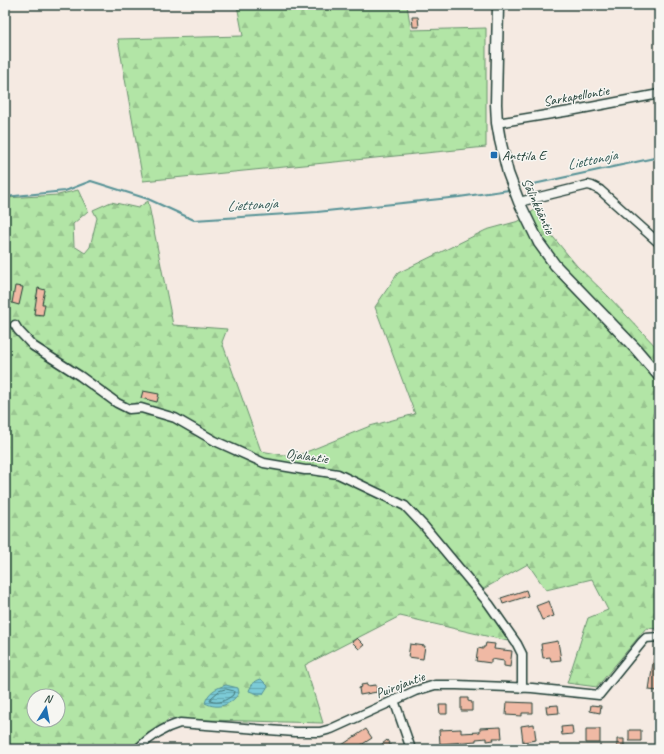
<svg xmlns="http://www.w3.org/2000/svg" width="664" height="754" viewBox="0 0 664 754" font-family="Caveat,sans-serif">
	<defs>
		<pattern id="forest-firs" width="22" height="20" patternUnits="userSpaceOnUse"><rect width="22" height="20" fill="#b2e5a6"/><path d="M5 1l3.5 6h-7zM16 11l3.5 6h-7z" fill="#99c590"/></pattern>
		<pattern id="water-rules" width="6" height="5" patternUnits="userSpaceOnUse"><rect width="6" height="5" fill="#7bcbd7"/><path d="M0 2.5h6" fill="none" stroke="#64a6af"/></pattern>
	</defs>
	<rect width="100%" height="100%" fill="#f5eae2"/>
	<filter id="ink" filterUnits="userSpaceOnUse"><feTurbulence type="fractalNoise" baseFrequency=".025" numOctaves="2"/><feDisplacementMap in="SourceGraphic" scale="8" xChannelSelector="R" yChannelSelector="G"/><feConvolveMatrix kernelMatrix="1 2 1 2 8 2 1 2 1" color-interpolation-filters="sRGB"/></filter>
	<g filter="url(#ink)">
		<path fill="url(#forest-firs)" stroke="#68916d" fill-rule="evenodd" d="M237,5h170l4,25 75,-2v119l-343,34 -25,-142 125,-3z
			M78,190l10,21 -15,13 1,22 11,7 5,-6 7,-29 -4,-8 18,-8 27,6 10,-7 25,124 54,4 -5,13 39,109 33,6 76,-31 45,-12 -40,-107 23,-34 88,-43 33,-9 17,-12 13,23 28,34 31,30 51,54v279l-13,-1 -49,59 -30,-4 21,-65 20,-8 -16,-31 -46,11 -18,-26 -52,29 36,49 -112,-26 -95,49 18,58 -154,-4 -38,30h-126v-551l53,-3zM34,696h24v24h-24z"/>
		<path fill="url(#water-rules)" stroke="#569296" d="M261,679l7,7 -5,8h-5l-9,-3c2,-6 5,-10 12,-12z
			M226,685l12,3 1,5c-8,12 -21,17 -34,10 3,-11 11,-15 21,-18z"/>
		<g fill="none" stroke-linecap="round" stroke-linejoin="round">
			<path stroke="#447675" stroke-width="1" d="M226,689l8,2 -1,4c-8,6 -14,9 -23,6l1,-3 8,-7z"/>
			<path stroke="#569296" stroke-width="2" d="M529,185l130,-28
				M5,197l60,-6 26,-10 57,18 46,21 123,-8 142,-15 50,-7"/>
		</g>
		<path fill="#f0b9a4" stroke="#1f3d34" d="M412,17h6l1,10h-6z
			M15,286l8,1 -4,18 -7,-2z
			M38,288l7,2 -3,14h3l-2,11 -9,-1z
			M143,391l16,3 -2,8 -16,-4z
			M526,590l2,6 -25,8 -2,-6z
			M549,601l5,15 -12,4 -6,-14z
			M357,638l7,7 -5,4 -7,-7z
			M558,641l3,19 -10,1 -1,-4 -7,1 -2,-14z
			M486,643l9,1 -1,5 18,2 -2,16 -6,-1v-5l-13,-2v4l-15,-2 2,-13 5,1v-2h2z
			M410,644l15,2 -2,13 -15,-2z
			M655,649h4l-1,42 -9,-1z
			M367,684v2l9,-1 1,7 -17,3 -1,-7 3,-1 -1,-2z
			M461,698h7v3l4,1v9h-11z
			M507,702l26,1v10h-11v3l-16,-1z
			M439,705h8v9h-7z
			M558,705l1,8 -12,1 -1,-8z
			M591,705l10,1 -1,7 -10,-2z
			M534,724l2,16 -13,2 -2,-16z
			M572,726l1,8 -11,1 -1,-8z
			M501,727l1,11h-9l1,2 -7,1v-3l-11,1v2l-36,3 -1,-14 22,-1v4l19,-1v-4z
			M366,729l6,9 -17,11h-19z
			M586,729h14v14h-14z
			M629,730h12v11h-12z
			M617,739h7v8h-7z
			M387,740l6,9h-17z"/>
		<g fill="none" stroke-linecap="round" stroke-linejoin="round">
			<defs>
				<path id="minor" d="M497,123l73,-12 89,-17
					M519,202l69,-17 4,1 8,4 59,53
					M15,325l3,5 15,16 47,30 37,27 12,6 12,-1 34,10 40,23 49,22 41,7h7l26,4 67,32 19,20 65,78 28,40 5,10v34
					M394,700l17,49
					M138,749c12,-13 25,-21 42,-26l115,9h25l11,-3 84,-38 20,-6h22l75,3 67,7 43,-53 4,-4 13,-1"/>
				<path id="tertiary" d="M498,5l-2,99 1,19 3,17 8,33 11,29 20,41 16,22 80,83 24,28"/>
			</defs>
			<use href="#minor" stroke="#1f3d34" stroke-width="11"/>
			<use href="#tertiary" stroke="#1f3d34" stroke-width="13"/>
			<use href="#minor" stroke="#f6f6f2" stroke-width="8"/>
			<use href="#tertiary" stroke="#f6f6f2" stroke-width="10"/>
		</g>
	</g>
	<rect fill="#1f6fb2" stroke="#f6f6f2" stroke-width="1.5" x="490" y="151" width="8" height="8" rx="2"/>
	<g text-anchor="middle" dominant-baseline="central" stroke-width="3" stroke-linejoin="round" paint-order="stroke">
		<g font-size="14" fill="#1f3d34" stroke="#f6f6f2">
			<text transform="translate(576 96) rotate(-10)">Sarkapellontie</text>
			<text transform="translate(538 206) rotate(65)">Sälinkääntie</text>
			<text transform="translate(307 456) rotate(8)">Ojalantie</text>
			<text transform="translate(400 685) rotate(-21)">Puirojantie</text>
		</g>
		<g font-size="14" fill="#1f3d34" stroke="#f6f6f2" text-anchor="start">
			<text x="502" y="155">Anttila E</text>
		</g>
		<g font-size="15" font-style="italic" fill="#315955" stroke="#f6f6f2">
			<text transform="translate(592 160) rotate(-12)">Liettonoja</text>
			<text transform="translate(252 205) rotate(-4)">Liettonoja</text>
		</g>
	</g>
	<rect width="664" height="754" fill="none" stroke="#f6f6f2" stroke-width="20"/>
	<rect x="10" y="10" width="644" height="734" fill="none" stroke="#1f3d34" stroke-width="1.5" filter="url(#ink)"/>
	<g transform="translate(46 708) rotate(11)"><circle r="19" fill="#f6f6f2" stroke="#a0aca6"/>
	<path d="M0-3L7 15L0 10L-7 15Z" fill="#1f6fb2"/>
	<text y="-6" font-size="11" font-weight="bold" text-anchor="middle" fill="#1f3d34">N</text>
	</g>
</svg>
